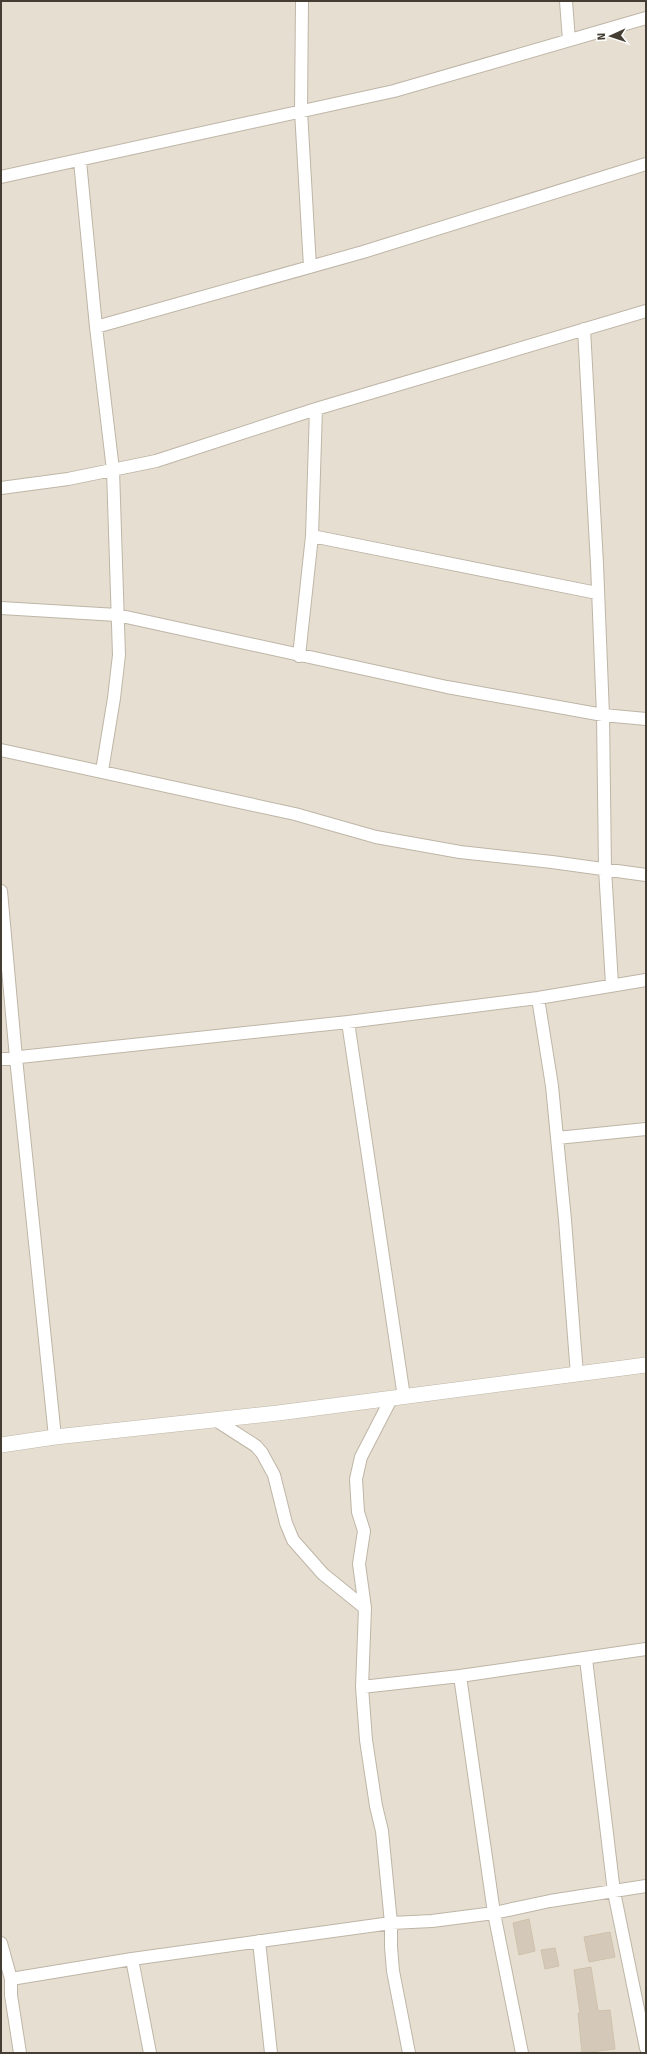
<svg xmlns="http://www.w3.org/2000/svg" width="647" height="2054" viewBox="0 0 647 2054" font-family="'Fira Sans',sans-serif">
	<rect width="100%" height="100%" fill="#f2eee3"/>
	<path fill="#e6dfd1" d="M1,1h645v2052h-645z"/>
	<path fill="#d4c9b8" stroke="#cfc1ab" d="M529,1919l6,32 -16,4 -6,-32z
		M610,1932l5,25 -26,5 -5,-25z
		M555,1948l4,18 -14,3 -4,-19z
		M591,1967l7,44 12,-1 5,39 -33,4 -4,-40h2l-6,-43z"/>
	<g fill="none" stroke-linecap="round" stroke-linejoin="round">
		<defs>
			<path id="minor" d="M302,1l-1,110 9,156
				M566,1l3,39
				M80,161l16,166 17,143 6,185 -5,43 -12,73
				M1,177l393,-86 252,-73
				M96,327l267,-75 283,-88
				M584,329l13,235 6,151 2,154 7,115
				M316,409l-4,127 285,57
				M1,488l67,-9 88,-18 160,-52 330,-98
				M1,608l116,7 330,72 156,28 43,4
				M299,656l13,-120
				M1,750l294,64 81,23 84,15 92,10 94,13
				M1,891l15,167 39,379
				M538,998l14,88 13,134 12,155
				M348,1022l56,375
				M1,1059l347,-37 190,-24 108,-18
				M557,1138l89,-9
				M217,1421l39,25 6,7 12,22 12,48 7,17 30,34 42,34 -3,79 4,53 10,66 6,25 9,92v24l2,24 16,82
				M365,1608l-6,-44 5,-33 -6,-19 -2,-33 5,-22 30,-58
				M586,1659l28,233 32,156
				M460,1676l34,237 28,140
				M362,1687l98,-11 186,-27
				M259,1941l12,112
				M1,1943l10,36 121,-20 18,94
				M132,1959l259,-36 41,-2 62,-8 56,-12 96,-15
				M11,1979v16l9,58"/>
			<path id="tertiary" d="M1,1445l54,-8 223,-24 368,-48"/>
		</defs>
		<use href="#minor" stroke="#beb5a6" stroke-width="14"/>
		<use href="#tertiary" stroke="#beb5a6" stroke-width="16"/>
		<use href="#minor" stroke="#fff" stroke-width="12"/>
		<use href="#tertiary" stroke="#fff" stroke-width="15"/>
	</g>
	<rect width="647" height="2054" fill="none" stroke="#443d33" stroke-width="4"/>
	<g transform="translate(611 36) rotate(267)" stroke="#ffffff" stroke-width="3" paint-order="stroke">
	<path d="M0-3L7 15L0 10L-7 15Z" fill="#443d33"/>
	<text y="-6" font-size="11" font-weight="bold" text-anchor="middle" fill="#443d33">N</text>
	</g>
</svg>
